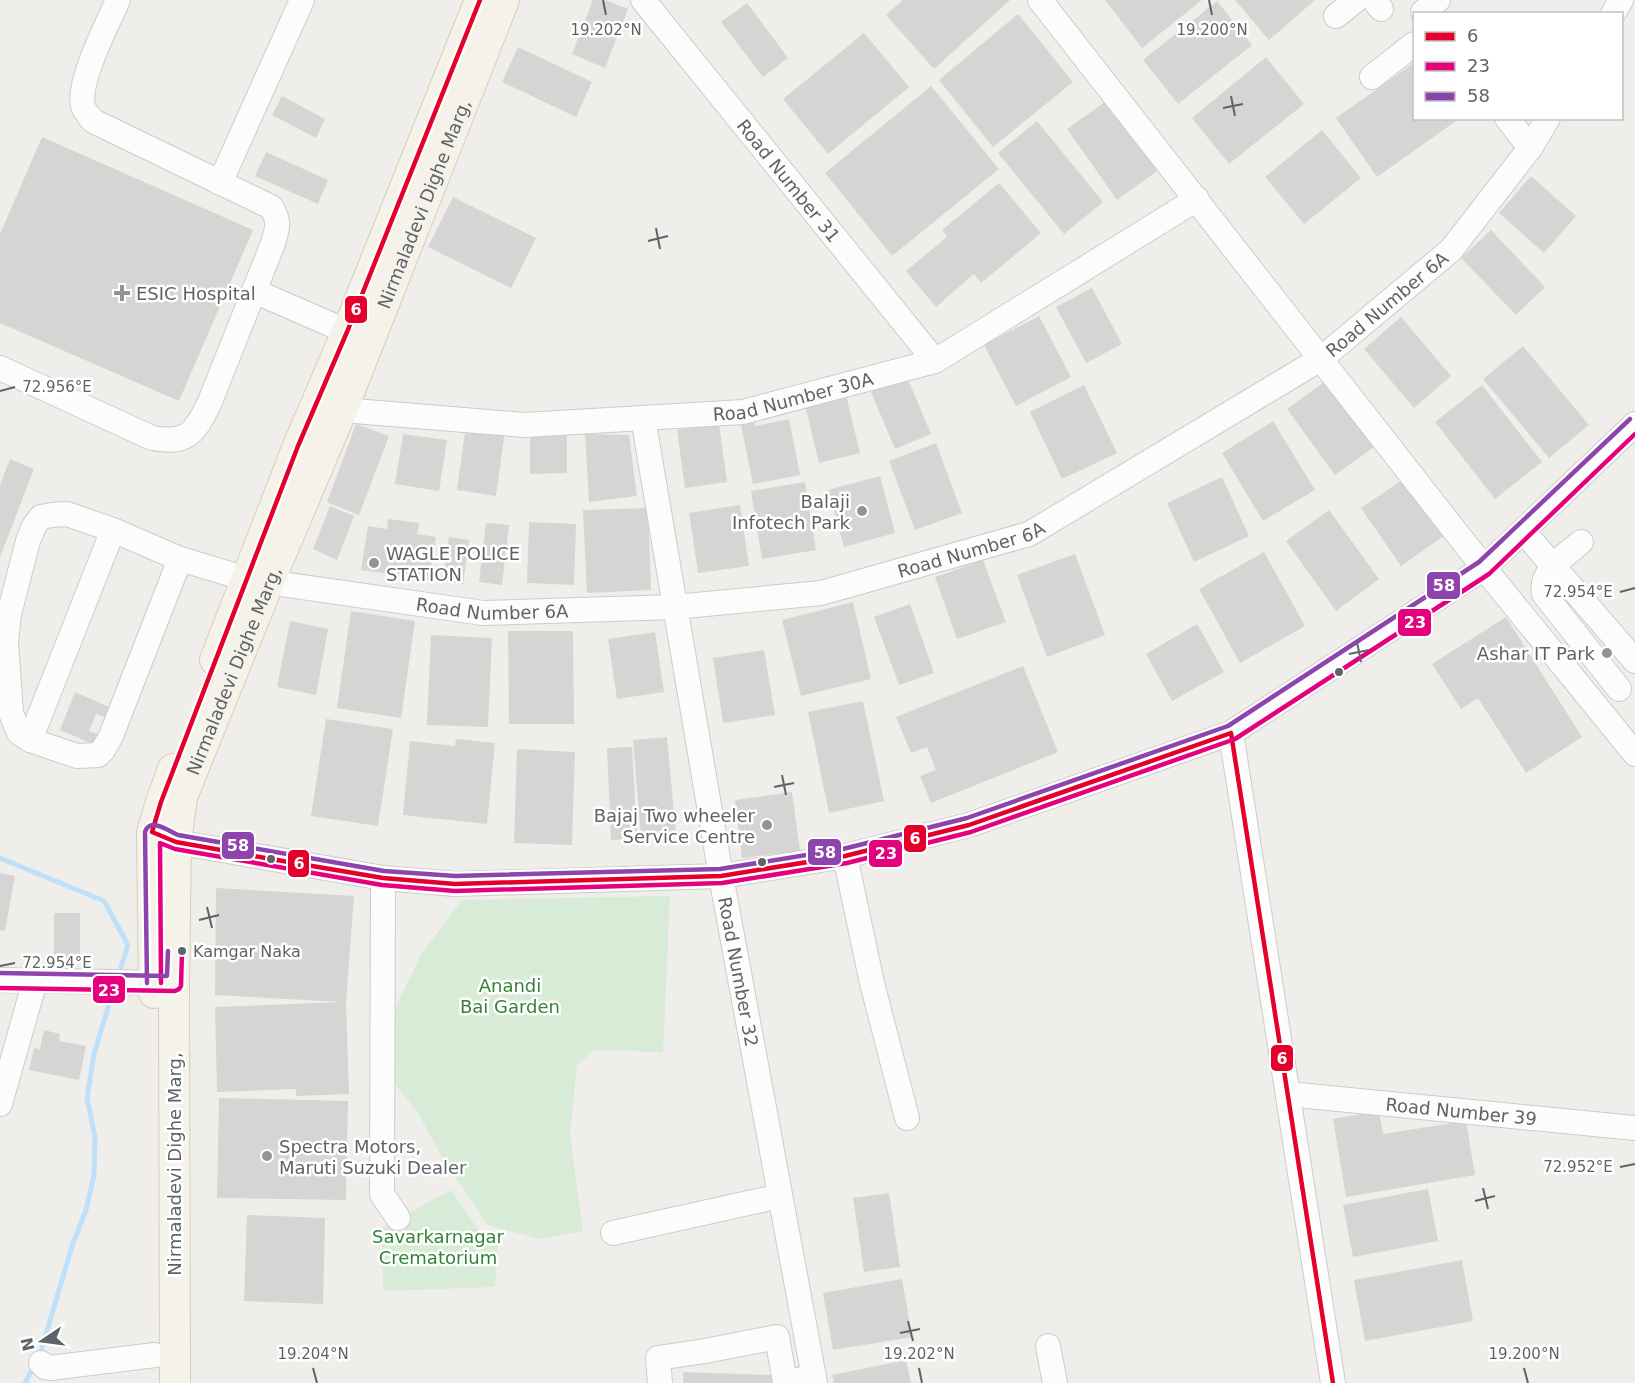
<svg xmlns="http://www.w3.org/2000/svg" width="1635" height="1383" viewBox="0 0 1635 1383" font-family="'DejaVu Sans',sans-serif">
	<rect width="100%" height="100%" fill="#efeeea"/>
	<path fill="#d8ebd6" d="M670,896l-7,156 -70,-2 -16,16 -7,69 13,96 -43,8 -52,-14 -46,-68 -24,-44 -24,-30 -5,-62 33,-68 40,-53z
		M451,1190l30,44 17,6 -3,47 -112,4 -1,-63z"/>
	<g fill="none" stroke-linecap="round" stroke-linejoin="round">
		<path stroke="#bfe0f9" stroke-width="5" d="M0,858l104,43 24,44 -7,22
			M39,1358l33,-112 14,-36 8,-35 1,-38 -8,-39 7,-44 17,-56
			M25,1383l9,-17"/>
	</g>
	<path fill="#d6d5d3" d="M593,0h12l23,9 -23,59 -33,-14z
		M903,0h107l-76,69 -48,-54z
		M1105,0h97l-60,48z
		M1235,0h80l-46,40z
		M1217,1l35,44 -74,59 -35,-44z
		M747,3l41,55 -25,19 -42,-55z
		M1018,14l55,68 -80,65 -54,-67z
		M864,33l45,54 -81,67 -45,-55z
		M518,47l74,35 -16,35 -74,-35z
		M1266,57l38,47 -75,60 -37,-46z
		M1414,63v55h46l-83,59 -41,-59z
		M931,86l68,83 -107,87 -67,-83z
		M282,96l43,23 -9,19 -44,-23z
		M1106,101l51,70 -40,29 -50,-71z
		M1037,121l66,81 -39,32 -66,-81z
		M1322,130l39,48 -57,46 -39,-47z
		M42,137l211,93 -74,171 -179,-78v-89z
		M266,152l62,28 -10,24 -63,-28z
		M1531,176l45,40 -32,37 -45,-40z
		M999,183l42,50 -60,50 -7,-9 -38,33 -30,-36 41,-34 -5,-7z
		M453,197l83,41 -25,50 -83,-41z
		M1491,230l54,57 -29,28 -55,-57z
		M1092,288l30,56 -36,19 -30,-56z
		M1039,316l32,61 -55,29 -32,-61z
		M1401,317l50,59 -37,32 -50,-59z
		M1523,346l66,79 -40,33 -66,-79z
		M907,377l24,57 -36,15 -24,-57z
		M1330,378l48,66 -43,31 -48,-66z
		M1084,385l33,68 -55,26 -32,-67z
		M1482,385l60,77 -47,37 -60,-77z
		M845,391l15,62 -41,10 -15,-62z
		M754,418l1,8 34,-7 11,56 -47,9 -13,-64z
		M1273,421l42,69 -52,31 -41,-68z
		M356,424l33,12 -30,79 -32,-13z
		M719,424l8,58 -42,6 -8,-58z
		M466,425l39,6 -9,65 -39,-6z
		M403,434l44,6 -8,51 -44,-7z
		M585,434l44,1 8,61 -48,6z
		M530,435h37v38l-37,1z
		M936,443l26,70 -47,17 -26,-69z
		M10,459l24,10 -34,88v-72z
		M880,476l15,57 -51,14 -16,-57z
		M1222,477l27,59 -55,26 -27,-59z
		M1405,478l40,57 -44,31 -40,-58z
		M805,482l11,68 -54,9 -11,-68z
		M740,505l9,61 -51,7 -9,-60z
		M330,506l24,10 -17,44 -24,-11z
		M648,508l3,82 -64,3 -4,-83z
		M1329,510l50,69 -43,32 -50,-70z
		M388,519l31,4 -2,11 19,3 -7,43 -68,-10 7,-44 19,3z
		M529,522l47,2 -2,61 -47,-2z
		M486,523l23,2 -7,60 -23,-3z
		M449,537l20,3 -6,44 -21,-3z
		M1264,552l41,74 -65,37 -41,-74z
		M1075,554l30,81 -58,22 -30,-82z
		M983,560l23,62 -49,17 -22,-62z
		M853,602l18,77 -70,17 -19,-76z
		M910,604l24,69 -35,12 -25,-68z
		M351,611l64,10 -14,97 -64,-10z
		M1506,617l76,120 -56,36 -48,-75 -17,11 -29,-45z
		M290,621l38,8 -12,66 -39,-8z
		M1197,624l27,48 -52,29 -26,-47z
		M508,631h65l1,93h-65z
		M655,632l9,60 -47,7 -9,-60z
		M431,635l61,3 -4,89 -61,-2z
		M764,650l11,65 -52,8 -10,-65z
		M1023,666l35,86 -127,51 -11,-27 16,-6 -9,-23 -16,6 -15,-36z
		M75,692l34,15 -4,10 -9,-3 -7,17 9,3 -5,10 -33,-14z
		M863,701l21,100 -55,12 -21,-101z
		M326,719l67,10 -15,97 -67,-10z
		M667,737l9,97 -35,3 -8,-97z
		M456,739l39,4 -8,81 -84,-9 7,-74 45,5z
		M632,747l5,92 -26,1 -4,-92z
		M517,749l58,3 -3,93 -58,-2z
		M792,792l8,59 -58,7 -7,-58z
		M0,873l15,3 -10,55 -5,-1z
		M216,888l138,8 -8,106 3,92 -53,2v-7l-79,3 -2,-85 128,-5 -128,-7z
		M54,913h26v48l-26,-1z
		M44,1030l16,4 -1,7 27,5 -7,34 -50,-10 5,-22 6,1z
		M219,1098l129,3 -2,99 -129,-2z
		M1379,1111l4,23 83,-13 9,54 -129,22 -13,-78z
		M1428,1189l10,52 -85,16 -10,-52z
		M889,1193l11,74 -36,5 -11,-74z
		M247,1215l78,3 -2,86 -79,-3z
		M1462,1260l11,61 -108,20 -11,-61z
		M902,1279l10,58 -79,13 -10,-57z
		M906,1360l5,23h-77l-2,-8z
		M683,1372l90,3v8h-90z"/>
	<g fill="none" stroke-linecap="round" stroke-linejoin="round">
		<defs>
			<g id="minor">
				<path id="s1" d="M643,0l292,361"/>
				<path d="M1040,0l444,568 151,186"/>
				<path d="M1374,0l7,9"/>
				<path d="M1423,12l15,-12"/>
				<path d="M1613,14l8,-14"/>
				<path d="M1336,16l20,-16"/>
				<path d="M1372,77l42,-33"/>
				<path d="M1507,118l23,30"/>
				<path d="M220,183l82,-183"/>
				<path d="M254,291l108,47"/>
				<path d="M0,368l152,70c35,6 42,-4 57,-34l63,-158c5,-16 9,-24 -1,-39l-178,-86c-3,-4 -9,-10 -10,-15 -6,-24 25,-83 35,-106"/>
				<path id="s2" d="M342,410l183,15 218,-13 192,-51 262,-162"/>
				<path id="s3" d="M643,418l78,458 94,507"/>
				<path id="s4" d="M113,530l-83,210 -11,-7 -8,-20 -5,-71 3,-28 19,-73 6,-15 7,-9 11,-2 15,-1 46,16 67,29 67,20 236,34 192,-6 146,-14 208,-59 293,-176 129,-108 79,-102 18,-30"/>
				<path d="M1523,531l112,130"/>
				<path d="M1581,542c-15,13 -42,29 -37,52l75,95"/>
				<path d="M1231,733l102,650"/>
				<path d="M30,740l47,16 21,-1 5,-5 8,-14 69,-177"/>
				<path d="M159,835l17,7 207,36 72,6 266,-8 124,-20 124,-31 262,-92 253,-165 151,-144"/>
				<path d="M845,856l27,127 35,135"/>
				<path d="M383,878l-1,316 16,24"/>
				<path d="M0,980l172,3"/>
				<path id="s5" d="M1288,1094l347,34"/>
				<path d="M0,1104l35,-123"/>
				<path d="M613,1233l167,-37"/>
				<path d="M1048,1346l7,37"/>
				<path d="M41,1363l4,4 5,1 105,-13"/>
				<path d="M660,1383l-2,-25 47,-7 72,-14 8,45 29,-5"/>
			</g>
			<g id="major">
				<path d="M215,660l83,-214 49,-114 133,-332"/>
				<path d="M154,993l-2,-161 9,-30 12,-33"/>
				<path id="s6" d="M175,1383l-1,-399 2,-142 6,-45 87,-215 73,-172 162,-410"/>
			</g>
		</defs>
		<use href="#minor" stroke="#cbcccc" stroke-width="26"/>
		<use href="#major" stroke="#d7ceb8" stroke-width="32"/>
		<use href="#minor" stroke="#fdfcfc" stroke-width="24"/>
		<use href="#major" stroke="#f4f2e9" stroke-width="30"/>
		<defs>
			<path id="bus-1" d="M480,0l-133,332 -49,114 -137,356 -9,30 24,10 95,17 112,19 72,6 266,-8 124,-20 124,-31 262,-92
				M1231,733l102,650"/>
			<path id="bus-2" d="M161,983l-1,-140 15,6 207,36 73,6 267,-8 125,-20 124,-31 264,-93 254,-165 146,-140
				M0,988l175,3 4,-2 2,-3 1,-35"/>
			<path id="bus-3" d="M0,973l167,3 1,-25
				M147,983l-2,-151c5,-15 22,-2 33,3l206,36 71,5 265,-7 123,-20 124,-31 261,-92 251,-164 151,-143"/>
		</defs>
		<use href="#bus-1" stroke="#fff" stroke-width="9"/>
		<use href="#bus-2" stroke="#fff" stroke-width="9"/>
		<use href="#bus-3" stroke="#fff" stroke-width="9"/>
		<use href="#bus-1" stroke="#e4002b" stroke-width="4.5"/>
		<use href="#bus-2" stroke="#e5007d" stroke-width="4.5"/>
		<use href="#bus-3" stroke="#8e44ad" stroke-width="4.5"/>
	</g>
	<path fill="none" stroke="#5f6368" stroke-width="2" d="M603,0l3,15M1209,0l3,15M1231,96l4,20M1223,108l20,-4M656,228l4,21M648,241l20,-5M0,391l15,-4M1620,592l15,-4M1357,642l4,20M1349,654l20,-4M782,775l4,20M774,787l20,-4M207,907l5,21M199,920l20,-5M0,966l15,-3M1620,1167l15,-3M1483,1188l5,21M1475,1201l20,-5M908,1321l5,20M900,1333l20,-4M313,1368l4,15M919,1368l3,15M1524,1368l4,15"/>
	<g fill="#919496" stroke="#fff" stroke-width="2">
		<path d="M119 284h6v6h6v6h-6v6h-6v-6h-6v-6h6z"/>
		<circle cx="862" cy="511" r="6"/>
		<circle cx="374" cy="563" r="6"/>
		<circle cx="1607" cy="653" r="6"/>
		<circle cx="767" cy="825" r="6"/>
		<circle cx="267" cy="1156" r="6"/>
	</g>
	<g fill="#5f6368" stroke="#fff" stroke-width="2">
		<circle cx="1339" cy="672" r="5"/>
		<circle cx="271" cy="859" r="5"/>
		<circle cx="762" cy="862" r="5"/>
		<circle cx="182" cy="951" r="5"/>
	</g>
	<g text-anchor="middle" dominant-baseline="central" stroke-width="5" stroke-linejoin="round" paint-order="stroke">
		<g font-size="16" fill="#5f6368" stroke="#fff" text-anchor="start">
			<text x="193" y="951">Kamgar Naka</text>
		</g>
		<g font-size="18" fill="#5f6368" stroke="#fff">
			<text stroke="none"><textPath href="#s1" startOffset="232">Road Number 31</textPath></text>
			<text stroke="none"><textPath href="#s6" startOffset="1227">Nirmaladevi Dighe Marg,</textPath></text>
			<text stroke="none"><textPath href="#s4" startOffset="1900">Road Number 6A</textPath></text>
			<text stroke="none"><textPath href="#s2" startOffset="454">Road Number 30A</textPath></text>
			<text stroke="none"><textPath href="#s4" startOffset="1414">Road Number 6A</textPath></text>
			<text stroke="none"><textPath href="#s4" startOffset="928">Road Number 6A</textPath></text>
			<text stroke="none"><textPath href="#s6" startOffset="723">Nirmaladevi Dighe Marg,</textPath></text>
			<text stroke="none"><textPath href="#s3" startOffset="562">Road Number 32</textPath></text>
			<text stroke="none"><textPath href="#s5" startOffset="174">Road Number 39</textPath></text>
			<text transform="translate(174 1164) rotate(-90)">Nirmaladevi Dighe Marg,</text>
		</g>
		<g font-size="18" fill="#5f6368" stroke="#fff" text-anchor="start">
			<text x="136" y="293">ESIC Hospital</text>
			<text x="850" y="501" text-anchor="end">Balaji<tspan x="850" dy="21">Infotech Park</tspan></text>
			<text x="386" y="553">WAGLE POLICE<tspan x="386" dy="21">STATION</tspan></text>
			<text x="1595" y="653" text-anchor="end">Ashar IT Park</text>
			<text x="755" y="815" text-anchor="end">Bajaj Two wheeler<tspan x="755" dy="21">Service Centre</tspan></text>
			<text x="279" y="1146">Spectra Motors,<tspan x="279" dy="21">Maruti Suzuki Dealer</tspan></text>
		</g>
		<g font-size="18" fill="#348238" stroke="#fff">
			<text x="510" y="985">Anandi<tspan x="510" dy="21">Bai Garden</tspan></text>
			<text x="438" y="1236">Savarkarnagar<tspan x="438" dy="21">Crematorium</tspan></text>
		</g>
	</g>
	<g font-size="15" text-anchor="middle" fill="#5f6368" stroke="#fff" stroke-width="5" stroke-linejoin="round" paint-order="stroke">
		<text x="606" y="35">19.202°N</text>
		<text x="1212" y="35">19.200°N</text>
		<text x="57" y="392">72.956°E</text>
		<text x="1578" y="597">72.954°E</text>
		<text x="57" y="968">72.954°E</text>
		<text x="1578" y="1172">72.952°E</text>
		<text x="313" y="1359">19.204°N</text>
		<text x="919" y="1359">19.202°N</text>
		<text x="1524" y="1359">19.200°N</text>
	</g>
	<g stroke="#fff" stroke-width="2">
		<rect x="344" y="295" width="24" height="29" rx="6" fill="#e4002b"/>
		<rect x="1426" y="571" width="35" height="29" rx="6" fill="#8e44ad"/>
		<rect x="1397" y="608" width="35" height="29" rx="6" fill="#e5007d"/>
		<rect x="903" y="824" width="24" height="29" rx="6" fill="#e4002b"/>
		<rect x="221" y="831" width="34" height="29" rx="6" fill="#8e44ad"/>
		<rect x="807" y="838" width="35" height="28" rx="6" fill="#8e44ad"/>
		<rect x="868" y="839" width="35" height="29" rx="6" fill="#e5007d"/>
		<rect x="287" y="849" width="23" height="29" rx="6" fill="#e4002b"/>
		<rect x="92" y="975" width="34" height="29" rx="6" fill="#e5007d"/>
		<rect x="1270" y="1044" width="24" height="28" rx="6" fill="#e4002b"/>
	</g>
	<g font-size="16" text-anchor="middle" font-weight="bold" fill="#fff">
		<text x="356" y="315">6</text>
		<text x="1444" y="591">58</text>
		<text x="1415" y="628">23</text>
		<text x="915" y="844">6</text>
		<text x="238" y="851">58</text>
		<text x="825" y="858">58</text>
		<text x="886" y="859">23</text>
		<text x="299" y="869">6</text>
		<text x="109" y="996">23</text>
		<text x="1282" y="1064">6</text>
	</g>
	<rect x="1413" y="12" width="210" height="108" fill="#ffffff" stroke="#bfc1c3" stroke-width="1.5"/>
	<rect x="1425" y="32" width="30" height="9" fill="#e4002b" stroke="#bfc1c3" stroke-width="1.5"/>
	<text x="1467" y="42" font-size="18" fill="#5f6368">6</text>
	<rect x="1425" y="62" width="30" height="9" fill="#e5007d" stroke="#bfc1c3" stroke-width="1.5"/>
	<text x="1467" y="72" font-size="18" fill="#5f6368">23</text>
	<rect x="1425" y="92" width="30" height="9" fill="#8e44ad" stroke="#bfc1c3" stroke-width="1.5"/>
	<text x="1467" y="102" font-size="18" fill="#5f6368">58</text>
	<g transform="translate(42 1341) rotate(257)" stroke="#ffffff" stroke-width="4.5" paint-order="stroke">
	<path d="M0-4.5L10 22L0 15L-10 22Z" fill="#5f6368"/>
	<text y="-9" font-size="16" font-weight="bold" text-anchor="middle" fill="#5f6368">N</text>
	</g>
</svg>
